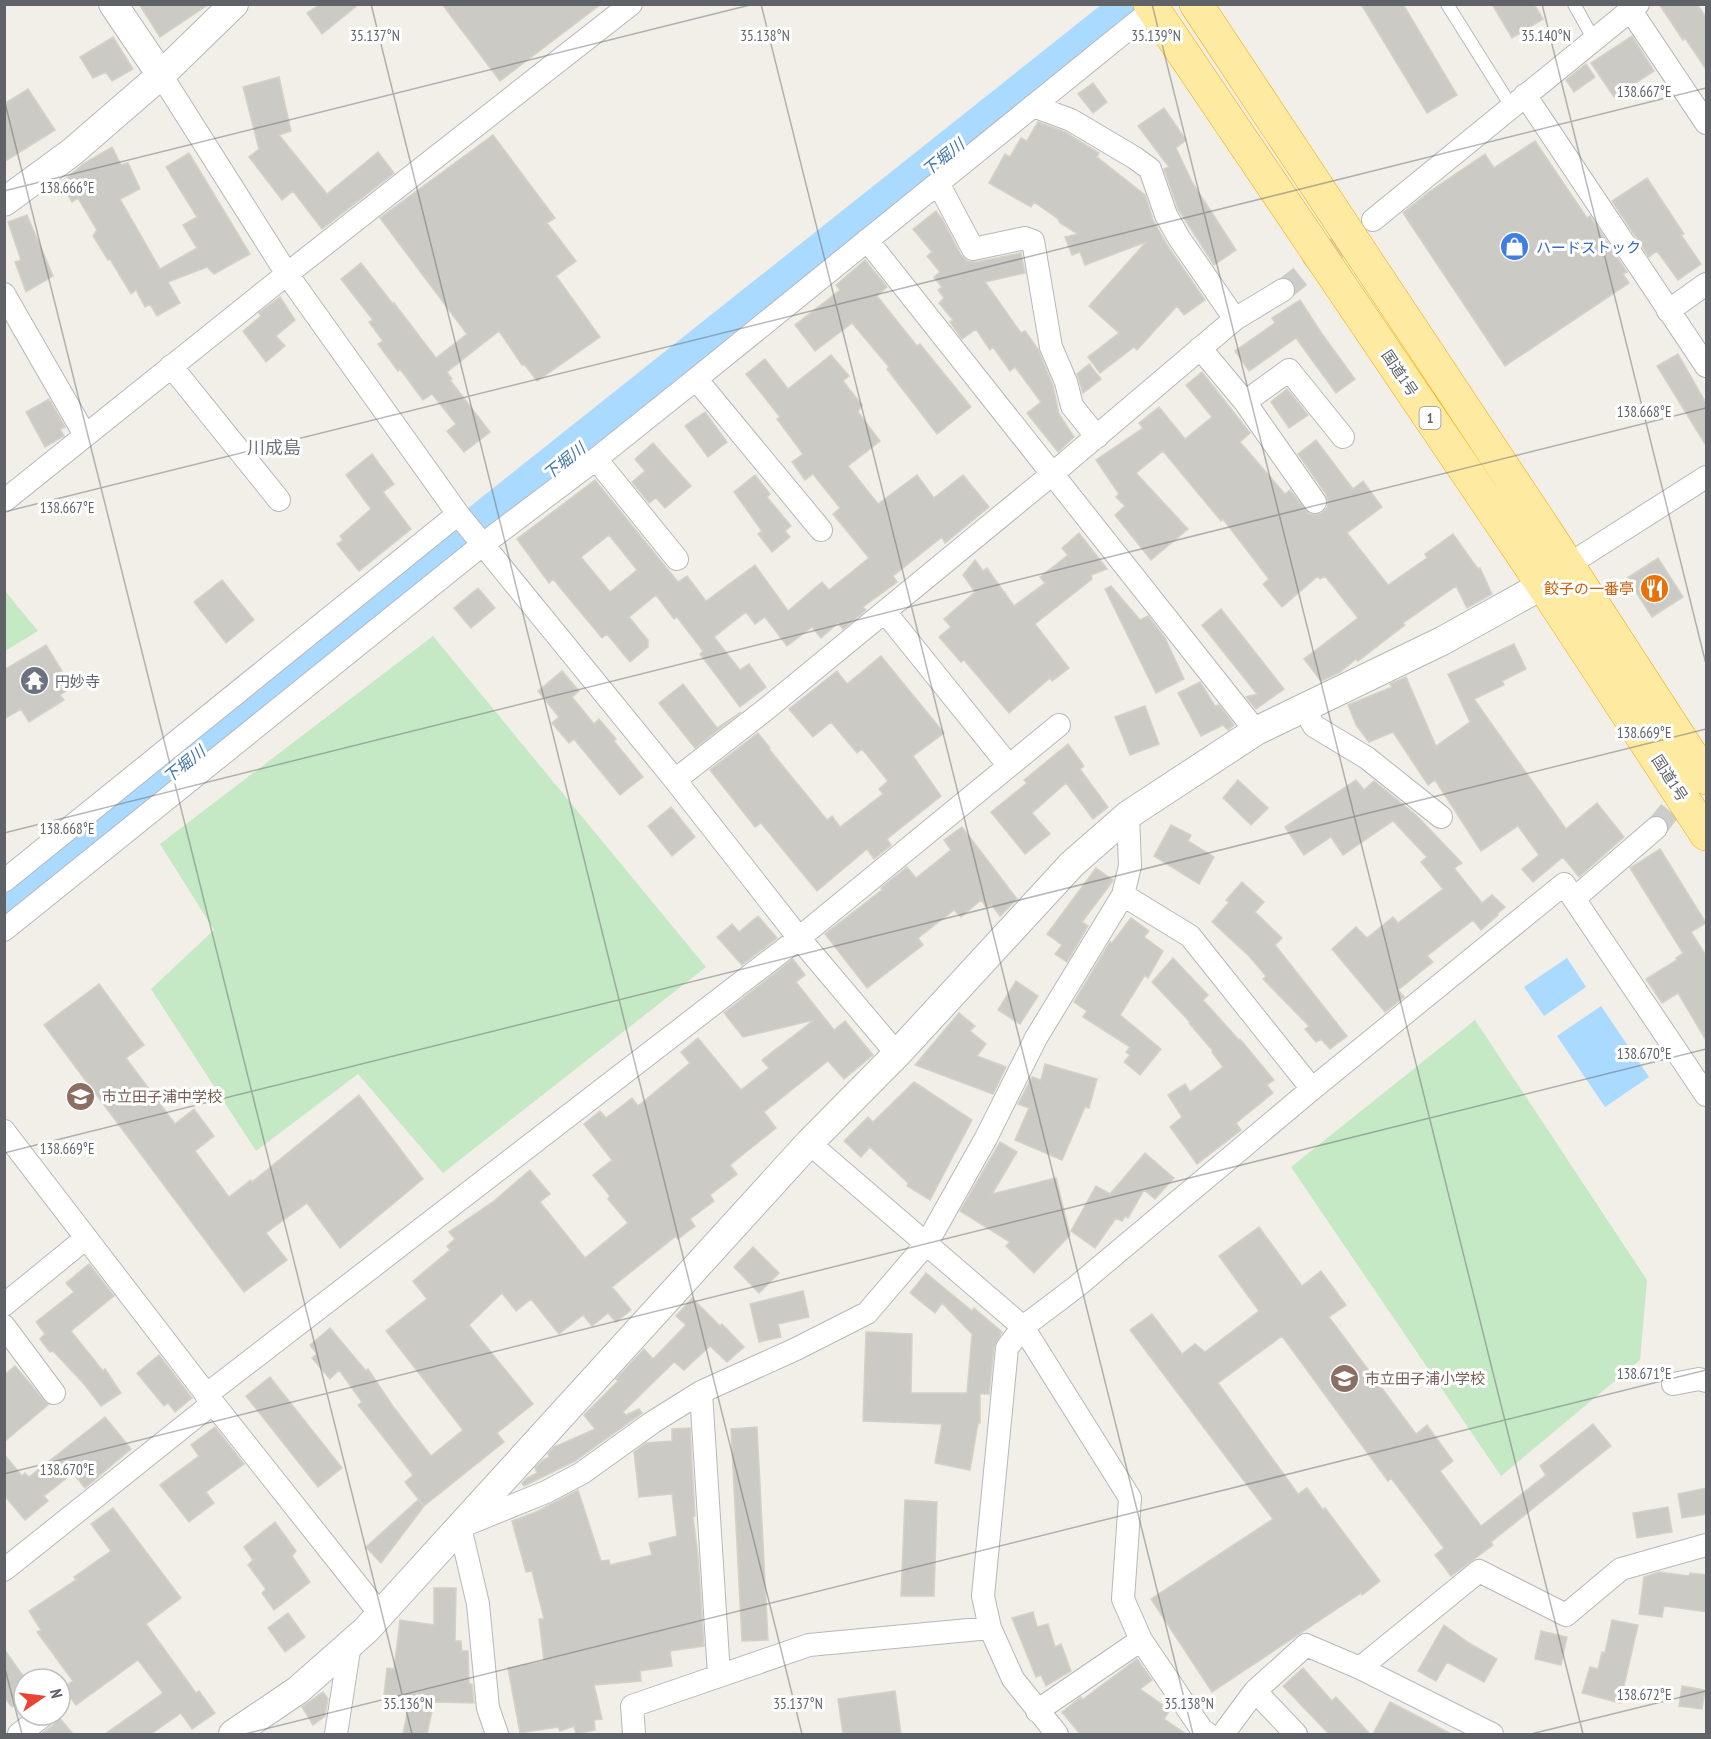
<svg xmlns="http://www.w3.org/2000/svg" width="1711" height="1739" viewBox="0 0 1711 1739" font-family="'PT Sans Narrow','Noto Sans JP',sans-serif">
	<rect width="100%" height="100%" fill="#f1efe8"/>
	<path fill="#c5e8c5" d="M5,591l33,40 -33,20h-1z
		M433,636l273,331 -263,206 -85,-99 -102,77 -105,-162 63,-59 -54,-86z
		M1475,1020l172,260 -7,80 -139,116 -210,-309z"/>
	<path fill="#aadaff" d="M1567,958l19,29 -42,29 -20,-29z
		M1601,1006l48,71 -44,30 -48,-71z"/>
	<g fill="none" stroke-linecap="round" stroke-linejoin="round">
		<path stroke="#aadaff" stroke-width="40" d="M4,908l441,-356 678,-539"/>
	</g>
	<path fill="#cccac5" stroke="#d6d1c6" stroke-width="1.5" fill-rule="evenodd" d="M139,4h70l-49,33z
		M321,4h38l-37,30 -15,-21z
		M442,4h159l-101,77z
		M1361,4h42l54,91 -30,18z
		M1492,4h42l9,15 -31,19z
		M1659,4h38l10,15v52l-22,-33 -2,2z
		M1632,36l22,35 -40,26 -23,-34z
		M113,37l20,32 -21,12 -6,-9 -13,6 -13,-21z
		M1586,64l9,13 -21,15 -8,-12z
		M279,77l12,54 -12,4 48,59 51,-42 16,21 -72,56 -29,-38 -11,9 -33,-43 10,-8 -16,-62z
		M1093,83l14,19 -14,11 -15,-19z
		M28,89l27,41 -51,32v-58z
		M1164,108l22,32 -10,8 16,34 44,68 -22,15 -36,-56 -14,-40 5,-2 -31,-41z
		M1038,122l27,10 34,21 -2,4 48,38 8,25 14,25 38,55 -21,15 -7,-9 -40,44 -3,-3 -34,26 -12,-16 31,-24 -30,-27 57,-64 -61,23 -5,-13 -8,3 -7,-18 13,-3 -18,-11 -2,-4 -24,-17 -3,5 -42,-24 16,-29 5,3 11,-19 6,3z
		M493,135l62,83 -8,5 29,38 -20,15 44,61 -63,44 -13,-17 -2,1 -23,-34 -52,41 5,7 -2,1 40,52 -26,20 -17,-21 9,-7 -24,-30 -9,6 -23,-31 -2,2 -20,-27 5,-3 -14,-19 4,-2 -32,-41 20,-16 32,41 1,-1 42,55 31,-24 -87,-116z
		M1535,141l52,77 3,-2 37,56 -4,2 6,9 -124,83 -102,-153 26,-21 56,-38 9,14z
		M112,147l9,18 7,-2 12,26 -20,10 40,70 37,-21 -14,-23 14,-8 -31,-50 23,-14 61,101 -36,20 -7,-7 -39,15 12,21 -23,13 -7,-12 -5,3 -9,-17 -5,4 -21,-35 -2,1 -15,-24 4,-6 -19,-32 -6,4 -11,-19 22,-19z
		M1647,178l37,56 -3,1 20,29 -23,16 -21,-29 -8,6 -37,-56z
		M936,211l6,8 19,36 6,6 9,1 45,-9 4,20 -40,9 36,51 4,-2 13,18 15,37 6,28 15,23 -16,15 -31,-39 14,-11 -26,-35 -5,4 -17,-24 -3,3 -14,-21 -14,10 -12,-17 3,-2 -14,-17 5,-5 -6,-8 4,-3 -8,-10 6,-5 -13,-16 5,-4 -19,-23z
		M27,215l26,61 -27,16 -11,-30 6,-2 -13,-38z
		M865,260l22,27 -10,9 40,50 3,-2 51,63 -34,27 -50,-65 2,-2 -37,-44 -37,28 -20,-26 45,-35 -4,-5z
		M280,297l15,23 -19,16 9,10 -19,16 -23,-31 18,-15 -2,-3z
		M1300,300l22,34 33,45 -19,14 -40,-55 -47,33 -14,-20 40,-28 -3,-5z
		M1678,354l29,51v42l-50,-81z
		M831,355l18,21 -6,5 19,24 -4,7 22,29 -32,25 30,38 39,-29 17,23 29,-23 26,32 -44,36 -3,-6 -49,39 4,6 -34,25 3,3 -23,19 -5,-6 -17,15 -9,-11 -25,19 -22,-29 -10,7 -9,-12 -32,25 26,33 9,-6 17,23 -26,20 -40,-53 3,-3 -26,-34 -3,2 -18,-24 -27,22 19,23v7l-18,15 -23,-28 -5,4 -49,-59 -4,4 -32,-44 78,-59 83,102 9,-6 19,25 49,-36 33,46 34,-29 7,8 40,-32 -36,-44 7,-6 -27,-34 -8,6 -13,-18 11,-8 -26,-35 3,-2 -34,-43 19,-15 23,30zM609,535l28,35 -27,22 -29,-35z
		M1089,364l12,15 -18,14 -6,-19z
		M1202,372l48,61 -10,9 45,52 5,-4 19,24 7,1 6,-2 5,-5 1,-7 -2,-7 -28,-40 18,-14 37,49 10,-8 19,26 -35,26 41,52 39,-27 -2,-4 28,-20 25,35 2,-1 12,26 -25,14 -11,-22 -53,37 2,2 -47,36 -2,-2 -16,13 -19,9 -17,-22 54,-41 -33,-42 -5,3 -2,-3 -36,31 -19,-23 6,-5 -46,-60 -2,2 -58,-70 -27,22 52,56 -37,31 -36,-45 10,-9 -9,-9 3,-3 -23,-34 47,-32 -4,-5 20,-16 26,32 27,-22 -26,-32z
		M1287,389l21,26 -19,13 -18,-26z
		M49,399l16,28 -5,2 4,7 -19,11 -19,-35z
		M705,412l22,30 -19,15 -23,-31z
		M653,443l38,43 -26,22 -9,-10 -7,5 -17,-21 13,-11 -10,-12z
		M372,454l22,30 -11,8 28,37 -52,42 -22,-27 6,-4 -3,-4 31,-27 -25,-34z
		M755,475l15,19 -3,3 24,29 -6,5 5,6 -18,15 -14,-18 4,-3 -28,-39z
		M1079,533l28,36 -16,6 1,4 -57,45 34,44 -17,13 -2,-3 -41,35 -45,-53 -3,2 -22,-25 12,-10 -7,-8 31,-27 -12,-17 12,-15 8,11 4,-3 27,38 31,-23 -5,-6 28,-22 -6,-7z
		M1658,558l25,39 -31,20 -25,-39z
		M222,580l32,40 -28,23 -32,-41z
		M1111,586l29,34 8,-4 17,22 19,41 -28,14 -51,-104z
		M478,588l17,20 -24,20 -17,-20z
		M1221,609l63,80 -28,20 -10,-12 11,-3 -55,-69z
		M1514,644l12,25 -24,12 2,4 -30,14 92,130 31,-26 27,34 -45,40 -16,-20 -30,25 -11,-13 17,-14 -21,-29 -37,25 -46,-71 -7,5 -35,-53 -24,10 -13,-17 -8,-20 44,-18 -2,-3 16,-7 30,69 34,-24 -22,-48z
		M46,645l16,26 -3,2 10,16 -9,6 4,5 -35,22 -8,-13 -17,10v-49z
		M881,656l63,77 -31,23 28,40 -54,43 4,6 -17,14 -7,-10 -50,42 -56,-68 -6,4 -45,-57 48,-37 12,15 -1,1 58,71 5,-4 8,11 43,-33 -4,-5 9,-8 -26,-32 -5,4 -26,-31 -18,15 -24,-28 48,-38 10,13z
		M562,671l17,20 -7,6 22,27 5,-5 17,20 -2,2 29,36 -23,18 -46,-56 -5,4 -17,-20 7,-6 -21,-26z
		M1200,682l15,24 4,-1 15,20 -6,5 -5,-5 -22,11 -23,-43z
		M683,684l34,44 24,-16 -46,36 -36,-45z
		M1145,706l14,38 -29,11 -15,-38z
		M1068,744l16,22 -4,3 28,38 -15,12 -27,-36 -34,30 18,21 -25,20 -34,-42 36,-29 -3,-3z
		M1238,780l30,28 -17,17 -28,-27z
		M1356,780l8,10 10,-9 42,34 46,48 -8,5 28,35 10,-8 13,12 -8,7 1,1 -17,15 -8,-10 -46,36 6,6 -35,28 6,7 -19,15 -53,-63 24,-22 11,11 26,-21 5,6 45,-34 -22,-27 6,-5 -34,-36 -50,34 -12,-18 -27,18 -19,-28z
		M671,807l24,30 -23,19 -24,-30z
		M1171,825l20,10 -3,6 26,16 -15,27 -45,-28z
		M962,827l55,72 -17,17 -9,-12 -4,4 -6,-8 -20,17 -7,-7 -36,28 5,7 -56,43 -42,-54 57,-44 -1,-2 26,-21 9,11 35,-28 -7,-10z
		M1660,849l46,74 -15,9 16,25v85l-29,-49 -16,10 -16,-24 31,-19 -1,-2 7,-5 -53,-85z
		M1096,868l17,12 -1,2 -30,40 6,4 -21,36 -12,-8 7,-9 -15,-11z
		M1242,882l22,20 -9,10 27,26 -7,7 72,91 -17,13 -9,-10 -5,3 -11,-13 4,-3 -46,-47 3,-3 -17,-20 -37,-34 17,-20 -3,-2z
		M758,916l19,22 -35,27 -25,-28 15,-13 7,8z
		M1131,918l18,13 -5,6 19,14 -15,27 -3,-3 -25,40 41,34 -21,26 -16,-13 6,-7 -4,-3 4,-5 -47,-30 4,-6 -13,-9 36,-60 2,1z
		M1173,958l35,37 -5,5 36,40 1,-1 34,41 -7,5 6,8 -37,30 5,7 -44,34 -27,-37 12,-10 -14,-22 17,-11 5,8 33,-25 -11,-15 1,-1 -24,-28 1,-1 -38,-40z
		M793,959l12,16 -9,7 38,48 11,-9 28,34 -29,24 -16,-18 -64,51 12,16 -46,37 7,9 -27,21 4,6 -24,18 5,7 -17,13 -2,-3 -64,51 19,23 -15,12 -8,-9 -16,13 -9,-11 -24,19 -28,-35 -15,12 -14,-18 -33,32 64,79 -36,29 7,9 -80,64 -43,57 -15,-16 52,-47 6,6 -19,-24 8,-7 -55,-70 4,-3 -23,-32 -9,9 -18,-21 5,-4 -7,-9 20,-17 36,43 2,-2 24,36 39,51 32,-26 -77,-99 41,-32 -14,-18 37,-31 -3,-4 8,-7 -6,-7 45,-31 36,-31 20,24 -10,8 45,56 43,-35 -20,-24 2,-3 -17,-21 19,-15 -28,-36 16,-13 6,7 26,-20 6,8 52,-43 -9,-11 17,-14 43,52 28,-22 -7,-8 52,-40 -71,17 -19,-24z
		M1016,981l22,15 -18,28 -22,-14z
		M99,984l45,61 -18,13 49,66 19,-15 20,27 -19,15 34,46 22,-17 1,2 107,-87 64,84 -83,69 -33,-45 -41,30 21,27 -43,32 -200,-267z
		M959,1013l16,13 -5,5 16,13 -9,12 29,11 -13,27 -78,-29z
		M1045,1064l52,15 -8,29 -4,-1 -23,53 -47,-20 14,-32 -11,-4 14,-27 9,3z
		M914,1082l58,38 -42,80 -23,-14 1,-3 -38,-36 -9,10 -17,-16 24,-24 5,5z
		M1000,1142l17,10 -25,42 64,-16 14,57 -36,38 -28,-27 4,-4 -50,-31z
		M1145,1153l29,25 -19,21 -11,-9 -16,28 -3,-2 -3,5 -6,-3 -21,30 -24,-17 25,-45 14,8z
		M1259,1227l43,59 19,-15 25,34 -17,12 87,117 11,-9 26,36 -13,10 41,55 65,-51 -6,-9 53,-42 18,22 -120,96 2,3 -42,31 -16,-21 9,-7 -53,-70 -3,3 -106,-145 -64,47 80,111 9,-6 16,22 2,-2 55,73 -18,14 -1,-2 -149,99 -61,-93 122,-80 -143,-189 22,-16 30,40 13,-10 10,8 54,-41 -40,-55z
		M753,1247l26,26 -20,20 -25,-26z
		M89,1264l25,32 -43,35 32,40 2,-2 16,24 -20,13 -17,-22 -31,-33 -3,1 -10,-13 5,-5 -9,-12 38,-30 -8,-9z
		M926,1273l46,38 2,-3 28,24 -8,15 -5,47h-9v29h-2l-8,47 -35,-7 7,-39 -79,-3 3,-89 46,2 -1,59h56l5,-59 -30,-31 -7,10 -25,-20z
		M803,1291l6,26 -31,7 3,13 -22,5 -9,-38z
		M692,1298l28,28 2,-2 22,23 -17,15 -17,-16 -26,24 -10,-8 -51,50 3,3 13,-6 3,4 -67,48 -51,25 -2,-3 5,-5 10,-5 -2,-5 8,-8 6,-3 -1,-3 6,-7 41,-18 -11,-14 34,-34 -2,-2 28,-30 9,10 33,-34 -10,-9z
		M159,1355l33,43 -17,14 -7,-9 -4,3 -27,-33z
		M15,1366l33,39 -44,37v-67z
		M270,1377l72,91 -24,19 -72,-91z
		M105,1417l26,32 -46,39 -12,-15 -29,23 4,5 -23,19 -21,-25v-41l18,22 3,-3 4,4z
		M215,1427l29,37 -38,28 8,11 -25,19 -29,-37 39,-29 -8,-11z
		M757,1427l11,213 -26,1 -11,-212z
		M690,1428l5,88 -2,1 5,39 6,90 -34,5 2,15 -32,5 1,10 -47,4 8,34 -8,1 1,10 -19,4 -2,-8 -14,5 -2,-4 -38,6 -12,-65 36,-7 -5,-42h5l-12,-48 -6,1 -14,-51 24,-9 42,-22 23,71 8,-1 1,5 42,-10 -3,-12 28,-7 -5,-42 -33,3 -5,-45 12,-9 26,-2v-12z
		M1707,1488v26l-25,4 -4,-24z
		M905,1500l32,2 -3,94h-33z
		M1668,1507l4,25 -35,6 -4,-25z
		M113,1508l68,90 -35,26 50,69 3,-2 16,22 -23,16 -11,-16 -30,21h-46l58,-41 -25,-33 -62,45 -13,-17 10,-7 -36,-49 4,-2 -12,-19 47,-31 -2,-3 37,-26 -20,-27z
		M275,1522l21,29 -4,5 18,26 -36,28 -12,-17 4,-4 -18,-24 5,-5 -9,-13z
		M1659,1572l30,4 1,-3 17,2v37l-43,-6 -2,11 -23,-3 5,-37z
		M434,1588h22l-1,53h6l1,10h6l1,33h3l2,19 -40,-1 -7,32h-24l7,-36 -26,-3 3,-27 7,1 6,-49 34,5z
		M1033,1612l4,15 11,-3 7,23 6,-3 10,27 -25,15 -5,-11 -5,2 -24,-59z
		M288,1613l17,24 -20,15 -17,-24z
		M1612,1620l26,5 -18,78 -38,-10 8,-26 8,2 4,-17 3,1z
		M1444,1625l25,18 28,16 -13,23 -37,-20 -11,19 -18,-10z
		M1541,1631l26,6 -6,28 -26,-6z
		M4,1649l20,28v21l-12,9 -8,-10z
		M1137,1659l15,21 -12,9 30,21 -6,9 22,15h-106l-18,-22 19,-15 1,3z
		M1303,1668l29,33 4,-4 34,37h-41l-46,-48z
		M1682,1686l23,4 -3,19 -23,-3z
		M895,1691l6,43h-58l-5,-35z
		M323,1692l5,7 -3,17 -12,9 -11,-18z
		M1390,1702l31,16 30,16h-78z
		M57,1715l16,19h-32l12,-9z"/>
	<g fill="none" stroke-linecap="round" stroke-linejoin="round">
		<path stroke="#ccccc8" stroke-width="22" stroke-dasharray="22 11" stroke-linecap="butt" d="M1283,290l79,-62
			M1656,828l33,-41"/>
		<defs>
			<path id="service" d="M1447,4l64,102
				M1574,4l20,36"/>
			<path id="minor" d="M1631,11l75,112
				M161,75l126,199 171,240 217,266 124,158 98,116
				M1525,95l181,271
				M1033,106l38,14 64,38 15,11 16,46 13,23 56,81
				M938,183l35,66 52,-11 8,3 18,106 15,35 6,24 25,31
				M1373,220l265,-216
				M867,240l389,491
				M4,294l81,141
				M1668,311l38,-27
				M1200,348l45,54 70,100
				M171,366l108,134
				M696,379l125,151
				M1245,402l44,-32 54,67
				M596,459l81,100
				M4,501l283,-227 344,-270
				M1568,565l138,-88
				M885,612l124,154
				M1304,709l10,17 53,32 74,59
				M675,780l90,-70 286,-235 184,-156 48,-29
				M4,881l454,-367
				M1123,895l67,41 122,153
				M1575,898l81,-70
				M4,930l478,-385 114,-86 100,-80 457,-370
				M4,1131l209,272 168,212
				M809,1143l214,184 107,171 -7,101 18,41 61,90 6,4
				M4,1305l82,-67
				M4,1326l50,67
				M1673,1384l26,-5 7,2
				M701,1392l18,283
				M206,1395l593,-457 260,-213
				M4,1570l209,-167
				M1360,1668l119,-97 87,44 55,-46 85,-24
				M1255,1691l41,43
				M1037,1711l104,-71
				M19,1734l25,-19
				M336,1734l14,-90
				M497,1734l-9,-26 -10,-104 -18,-77 86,-35 36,-19 71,-51 48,-30 95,-43 71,-36 60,-70 59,-105 50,-100 87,-143 7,-29 -2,-51
				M634,1734l-2,-28 177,-61 181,-17
				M1057,1734l-44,-55 -23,-51 -7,-32 24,-248 16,-21 53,-40 236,-198 252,-205 142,211
				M1223,1734l32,-43 51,-46 54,23 132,66"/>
			<path id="tertiary" d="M113,4l48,71
				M4,202l68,-50 89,-77 73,-71
				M233,1734l65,-44 68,-60 443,-487 88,-89 175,-190 56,-49 128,-84 186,-90 101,-56 17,-14"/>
			<path id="trunk" d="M1150,4l393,581 163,249
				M1196,4l351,529 159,245"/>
		</defs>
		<use href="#service" stroke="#b5b8bc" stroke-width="14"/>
		<use href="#minor" stroke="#b5b8bc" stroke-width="24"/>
		<use href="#tertiary" stroke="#b5b8bc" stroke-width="30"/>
		<use href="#trunk" stroke="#f9ab00" stroke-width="34"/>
		<use href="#service" stroke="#fff" stroke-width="12"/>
		<use href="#minor" stroke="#fff" stroke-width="22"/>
		<use href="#tertiary" stroke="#fff" stroke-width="28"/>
		<use href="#trunk" stroke="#feeaa1" stroke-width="33"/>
	</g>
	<path fill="none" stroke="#5f6368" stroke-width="1.5" stroke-opacity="0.45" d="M371,4l431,1730M761,4l432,1730M1152,4l431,1730M1542,4l164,660M4,99l408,1635M4,191l750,-187M4,512l1702,-424M4,833l1702,-425M4,1153l1702,-424M4,1474l1702,-425M4,1665l18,69M245,1734l1461,-364M1531,1734l175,-43"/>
	<defs>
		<symbol id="shop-disc" viewBox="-11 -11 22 22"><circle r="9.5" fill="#3f7fe0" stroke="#fff"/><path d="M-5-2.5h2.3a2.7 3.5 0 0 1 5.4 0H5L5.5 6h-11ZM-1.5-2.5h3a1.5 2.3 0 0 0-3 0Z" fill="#fff"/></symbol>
		<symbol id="restaurant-disc" viewBox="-11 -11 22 22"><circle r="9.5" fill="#e8710a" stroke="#fff"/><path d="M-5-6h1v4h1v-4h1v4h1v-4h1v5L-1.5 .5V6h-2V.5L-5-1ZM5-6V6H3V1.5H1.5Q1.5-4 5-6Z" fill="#fff"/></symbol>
		<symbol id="temple-disc" viewBox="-11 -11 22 22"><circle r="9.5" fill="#6b7280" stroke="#fff"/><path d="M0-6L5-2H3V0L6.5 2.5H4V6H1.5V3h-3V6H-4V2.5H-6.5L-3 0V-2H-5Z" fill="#fff"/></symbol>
		<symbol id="school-disc" viewBox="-11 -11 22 22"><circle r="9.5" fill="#8d6e63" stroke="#fff"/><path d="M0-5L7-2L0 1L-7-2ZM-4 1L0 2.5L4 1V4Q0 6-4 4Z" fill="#fff"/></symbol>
	</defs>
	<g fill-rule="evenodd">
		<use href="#shop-disc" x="1498" y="230" width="33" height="33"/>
		<use href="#restaurant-disc" x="1638" y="572" width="33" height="33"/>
		<use href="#temple-disc" x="18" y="664" width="33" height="33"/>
		<use href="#school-disc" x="64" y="1080" width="33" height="33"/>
		<use href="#school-disc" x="1328" y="1362" width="33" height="33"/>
	</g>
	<g text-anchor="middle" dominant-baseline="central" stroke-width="6" stroke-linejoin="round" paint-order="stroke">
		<rect fill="#fff" stroke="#8f9295" stroke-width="1.5" x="1419.5" y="407" width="21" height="22" rx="4.5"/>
		<g font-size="14" font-weight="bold" fill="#5f6368">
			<text x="1430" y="418">1</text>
		</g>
		<g font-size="15" fill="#366cbe" stroke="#fff" text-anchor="start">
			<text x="1536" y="247">ハードストック</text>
		</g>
		<g font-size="15" fill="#5f6368" stroke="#fff">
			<text transform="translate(1400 373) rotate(56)">国道1号</text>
			<text transform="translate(1670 778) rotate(57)">国道1号</text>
		</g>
		<g font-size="15" fill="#c56008" stroke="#fff" text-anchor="end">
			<text x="1634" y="588">餃子の一番亭</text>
		</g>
		<g font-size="15" fill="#5b616d" stroke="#fff" text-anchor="start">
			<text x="55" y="681">円妙寺</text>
		</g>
		<g font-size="15" fill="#785e54" stroke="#fff" text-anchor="start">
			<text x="102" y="1096">市立田子浦中学校</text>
			<text x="1365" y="1378">市立田子浦小学校</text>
		</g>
		<g font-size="16" font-style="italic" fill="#4174aa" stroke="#fff">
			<text transform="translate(943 157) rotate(-39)">下堀川</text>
			<text transform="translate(564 461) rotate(-39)">下堀川</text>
			<text transform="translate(184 764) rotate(-39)">下堀川</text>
		</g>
		<g font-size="18" fill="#70757a" stroke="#fff">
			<text x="274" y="447">川成島</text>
		</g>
	</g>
	<g font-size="15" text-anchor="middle" fill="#5f6368" stroke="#fff" stroke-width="6" stroke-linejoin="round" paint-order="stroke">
		<text x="375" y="41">35.137°N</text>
		<text x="765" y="41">35.138°N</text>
		<text x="1156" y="41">35.139°N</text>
		<text x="1546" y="41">35.140°N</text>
		<text x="1644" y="97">138.667°E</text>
		<text x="67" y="193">138.666°E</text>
		<text x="1644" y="417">138.668°E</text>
		<text x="67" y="513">138.667°E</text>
		<text x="1644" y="738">138.669°E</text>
		<text x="67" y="834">138.668°E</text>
		<text x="1644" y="1059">138.670°E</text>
		<text x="67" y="1154">138.669°E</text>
		<text x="1644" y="1379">138.671°E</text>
		<text x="67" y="1475">138.670°E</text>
		<text x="1644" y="1700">138.672°E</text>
		<text x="408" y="1709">35.136°N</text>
		<text x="798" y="1709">35.137°N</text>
		<text x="1189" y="1709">35.138°N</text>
	</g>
	<rect width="1711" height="1739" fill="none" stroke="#5f6368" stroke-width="12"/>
	<g transform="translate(42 1697) rotate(76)"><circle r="28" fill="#ffffff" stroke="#bfc1c3" stroke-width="1.5"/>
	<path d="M0-4.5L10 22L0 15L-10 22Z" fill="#ea4335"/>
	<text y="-9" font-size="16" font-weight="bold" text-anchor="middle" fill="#5f6368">N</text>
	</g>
</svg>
